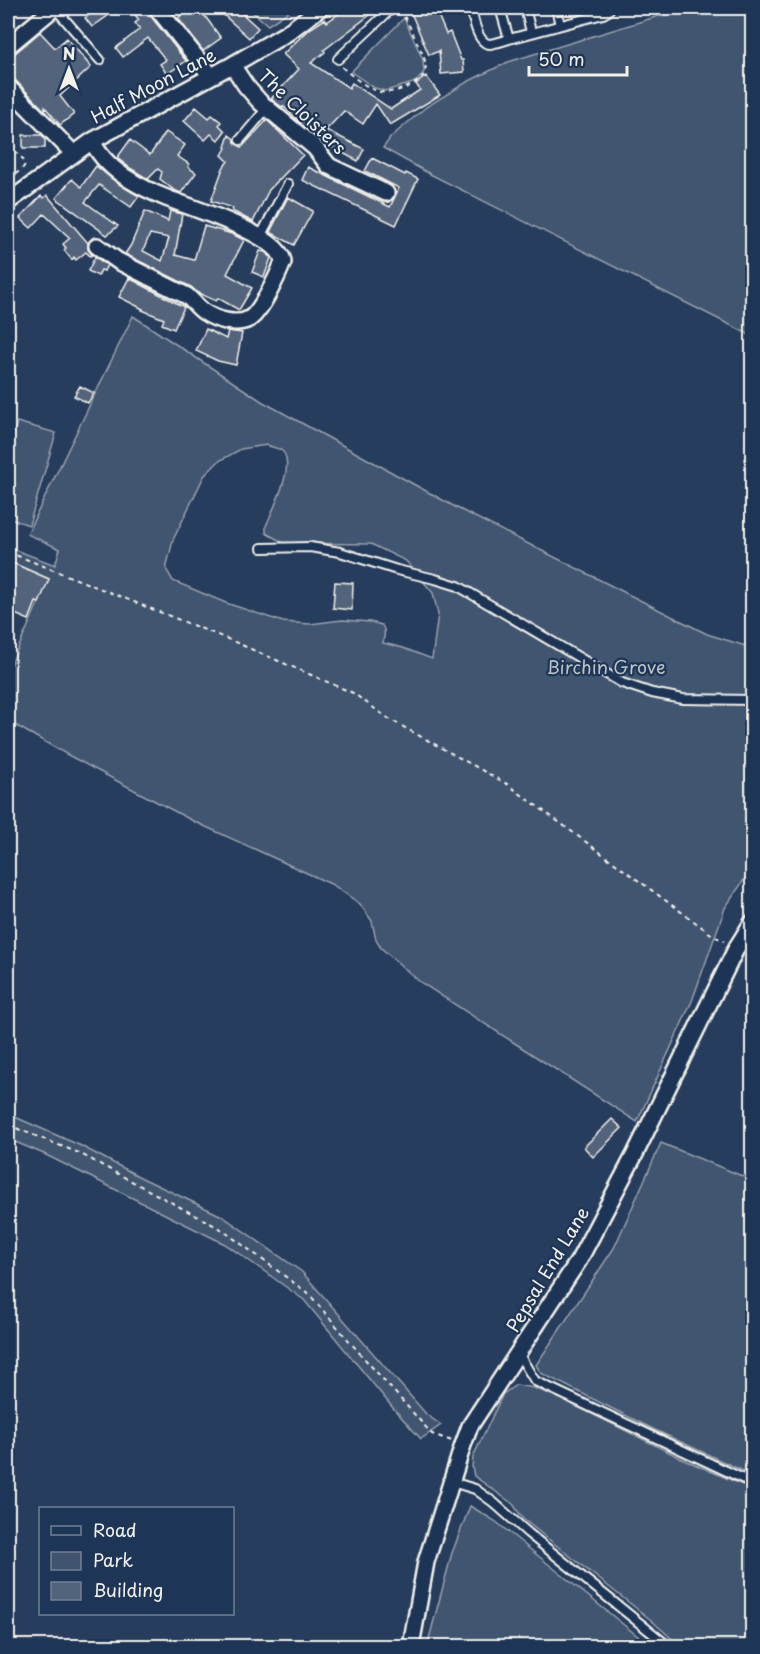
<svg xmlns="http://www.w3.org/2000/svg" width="760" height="1654" viewBox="0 0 760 1654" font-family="'Playpen Sans',sans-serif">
	<rect width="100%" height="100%" fill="#263d5d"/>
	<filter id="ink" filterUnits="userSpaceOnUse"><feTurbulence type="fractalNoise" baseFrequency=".0167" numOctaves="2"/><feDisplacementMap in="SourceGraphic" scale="12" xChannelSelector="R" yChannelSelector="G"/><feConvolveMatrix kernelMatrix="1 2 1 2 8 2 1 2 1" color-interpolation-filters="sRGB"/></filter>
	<g filter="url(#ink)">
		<path fill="#40546f" stroke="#9aa2ac" stroke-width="1.5" fill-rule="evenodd" d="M248,8h46l-26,17z
			M705,8h47v328l-322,-162 -47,-26 8,-11 35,-30 41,-25 41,-20 151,-46z
			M404,18l19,42 1,12 -6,8 -5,3 -28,8 -10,-3 -24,-16z
			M133,316l130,86 196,107 248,125 45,14v220l-27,40 -33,93 -55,121 -217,-140 -39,-34 -5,-8 -4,-19 -12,-17 -27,-19 -140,-64 -125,-66 -60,-34v-50l41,-92 -41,-18v-14l47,18 5,-16 -33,-15zM267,445c4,2 10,3 14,5 17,12 -9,61 -15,76v7l18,10 87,1 35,17 27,32 5,21 -6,45 -29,-11 -20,-5c1,-7 3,-11 -1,-18l-12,-3 -28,-2 -32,4 -27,-2 -57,-19 -53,-22 -7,-12 7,-29 31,-64 15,-15 22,-12z
			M17,422l39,11 -27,92 -21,-7v-63z
			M8,1114l71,31 63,33 80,38 80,56 125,143 14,10 -20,14 -28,-31 -89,-108 -43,-31 -36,-25 -181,-90 -36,-15z
			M661,1143l91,37v295l-99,-46 -112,-56 -5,-8 78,-117z
			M516,1385l18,3 28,11 125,62 65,28v157h-72l-29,-26 -128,-101 -10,-15 -39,-28 -2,-9 1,-10 30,-63z
			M470,1506l25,15 155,125h-223l25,-93z"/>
		<path fill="#52647b" stroke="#f4f1e8" stroke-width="1.5" fill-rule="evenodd" d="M99,8h20l-27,19 -7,-9z
			M130,8h17l2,6 37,47 -19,13 -7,-10 6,-4 -18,-22 -25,19 -7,-9 24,-19 -5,-6 4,-3z
			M193,8h6l22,30 -18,13 -25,-33z
			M216,8h20l22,20 -9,10z
			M347,8h32l-55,42 1,2 -14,11 38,25 3,-5 39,26 29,-19 -4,-6 10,-8 14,19 -50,30 -14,-21 -13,20 -19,-13 -18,19 38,19 -6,12 -27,-14 -10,-9 3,-6 -4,5 -17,-16 -2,2 -18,-17 -1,1 -11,-8 28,-30 -16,-15 25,-24 17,-11 2,3z
			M409,8h26l11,26 4,-2 11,28h2l1,12 -23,2 -2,-23 -10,4z
			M40,32l15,16 12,-10 24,29 -31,29 14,18 -14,11 -15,-18v4l-30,-31 -7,-3v-22l6,-1z
			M196,107l13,11 3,-3 9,7 -2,3 6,6 -7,9 -7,-6 -6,6 -21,-19z
			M267,120l36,35 -34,35 -16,32 -21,-11 1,-3 -22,-7 12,-33 5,-7 -6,-6 4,-7 -1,-1 4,-12 5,4 2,5 6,3z
			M166,132l19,13 -8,11 12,8 -1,3 8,6 -15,20 -7,-3 -14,-11 2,-7 -4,-3 -10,10 -18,-11 -13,-10 13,-18 20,15z
			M23,135h19l3,3v10h-22z
			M372,158l33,17 1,-2 12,6 -22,46 -94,-45 6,-13 82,40 9,-19 -34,-17z
			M96,166l23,18 20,12 -8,11 -32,-22 -14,17 33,24 -11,9 -51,-37 16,-19 9,8z
			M47,195l41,48v6l4,6 -2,1 -4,-4 -10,8 -2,-3 -2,3 -8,-10 2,-2 -3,-4 7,-6 -26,-24 -13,14 -11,-10 21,-22 3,2z
			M288,197l25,14 -19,34 -24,-13z
			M145,211l23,10 2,-10 12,3 -7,41 19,5 10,-34 28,8 12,6 -17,34 25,14 -13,22 -21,-12 -2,3 -18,-8 -7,-6 -66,-33 6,-9zM150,234l19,4 -7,23 -19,-10z
			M260,251l5,1 6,6 -7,19 -12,-5z
			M95,257l12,8 -3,6 -3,-1 -3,6 -10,-5z
			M129,278l55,29 -10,22 -12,-5 2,-5 -22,-9 1,-1 -24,-12z
			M206,329l20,10 2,-8 14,2 -6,32 -18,-4 -22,-10z
			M80,386l14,7 -6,10 -14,-7z
			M8,561l41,18 -10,24 -3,-1 -7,18 -21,-9z
			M335,582l18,1 -1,27 -19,-2z
			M612,1119l10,9 -29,29 -9,-10z"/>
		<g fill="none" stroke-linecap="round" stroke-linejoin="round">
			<defs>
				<path id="service" d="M55,8l45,52
					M471,8c2,9 6,36 19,36 6,-1 13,-3 19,-5
					M500,8l9,31 94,-25 5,-3 2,-3
					M525,8l6,24
					M556,8l4,17
					M338,59l54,-51
					M240,140l27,-32
					M260,237l28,-53
					M262,548l48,-1 30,5 57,18 38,9 23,7 164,97 30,10 31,6 69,1
					M518,1353l17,28 217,102
					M452,1482l23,7 18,13 35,31 140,113"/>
				<path id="minor" d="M157,8l54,68
					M8,46l46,-38
					M232,65l14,21 14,16 55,46 14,18 57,27
					M8,87l65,66
					M92,141c8,16 23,30 38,39 11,7 22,12 34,17 24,10 118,38 119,65 -5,13 -22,50 -34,57 -13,7 -33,1 -45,-7 -6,-4 -11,-11 -17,-16l-69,-35 -21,-15
					M8,202l84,-61 140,-76 55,-32 33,-25
					M411,1646l15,-84 37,-117 7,-19 109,-166 56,-106 102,-207 15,-24"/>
			</defs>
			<use href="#service" stroke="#f4f1e8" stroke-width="12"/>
			<use href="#minor" stroke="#f4f1e8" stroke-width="20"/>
			<path stroke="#f4f1e8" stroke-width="2" stroke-dasharray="4.5 4.5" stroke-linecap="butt" d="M342,67c10,9 22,19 35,24 12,5 46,-6 48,-20 3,-10 -5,-21 -9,-31 -5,-10 -8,-20 -16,-28
				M8,145l15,14 2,6 -3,4 -14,11
				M8,552l222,88 123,53 36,26 118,65 207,152 10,5
				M8,1125l71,28 142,76 88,65 54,63 69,77 20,7"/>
			<use href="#service" stroke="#1d3557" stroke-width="8"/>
			<use href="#minor" stroke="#1d3557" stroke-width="15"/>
		</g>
	</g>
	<g text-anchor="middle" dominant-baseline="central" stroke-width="4.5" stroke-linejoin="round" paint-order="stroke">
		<g font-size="18" fill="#f4f1e8" stroke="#1d3557">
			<text transform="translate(153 85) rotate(-28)">Half Moon Lane</text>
			<text transform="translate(303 111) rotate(44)">The Cloisters</text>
			<text transform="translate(547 1269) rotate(-59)">Pepsal End Lane</text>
		</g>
		<g font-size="18" fill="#bec2c4" stroke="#1d3557">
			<text x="606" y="666">Birchin Grove</text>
		</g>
	</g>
	<rect width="760" height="1654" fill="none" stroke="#1d3557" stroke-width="30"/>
	<rect x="15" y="15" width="730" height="1624" fill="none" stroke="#f4f1e8" stroke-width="2" filter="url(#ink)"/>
	<rect x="39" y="1507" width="195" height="108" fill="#1d3557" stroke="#738091" stroke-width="1.5"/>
	<rect x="51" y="1526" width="30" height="9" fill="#1d3557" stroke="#738091" stroke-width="1.5"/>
	<text x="93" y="1537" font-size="18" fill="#f4f1e8">Road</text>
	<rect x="51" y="1552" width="30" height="18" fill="#40546f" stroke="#738091" stroke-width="1.5"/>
	<text x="93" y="1567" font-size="18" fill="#f4f1e8">Park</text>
	<rect x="51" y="1582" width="30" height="18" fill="#52647b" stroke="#738091" stroke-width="1.5"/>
	<text x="93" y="1597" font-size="18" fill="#f4f1e8">Building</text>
	<g transform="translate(69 69)" stroke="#1d3557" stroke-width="4.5" paint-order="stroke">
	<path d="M0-4.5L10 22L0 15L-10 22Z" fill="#f4f1e8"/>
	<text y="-9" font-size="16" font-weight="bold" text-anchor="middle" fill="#f4f1e8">N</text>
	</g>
	<path d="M529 66v9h98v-9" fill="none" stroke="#f4f1e8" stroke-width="3"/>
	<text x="538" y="66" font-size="18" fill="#f4f1e8" stroke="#1d3557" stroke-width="4.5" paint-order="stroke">50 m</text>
</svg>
